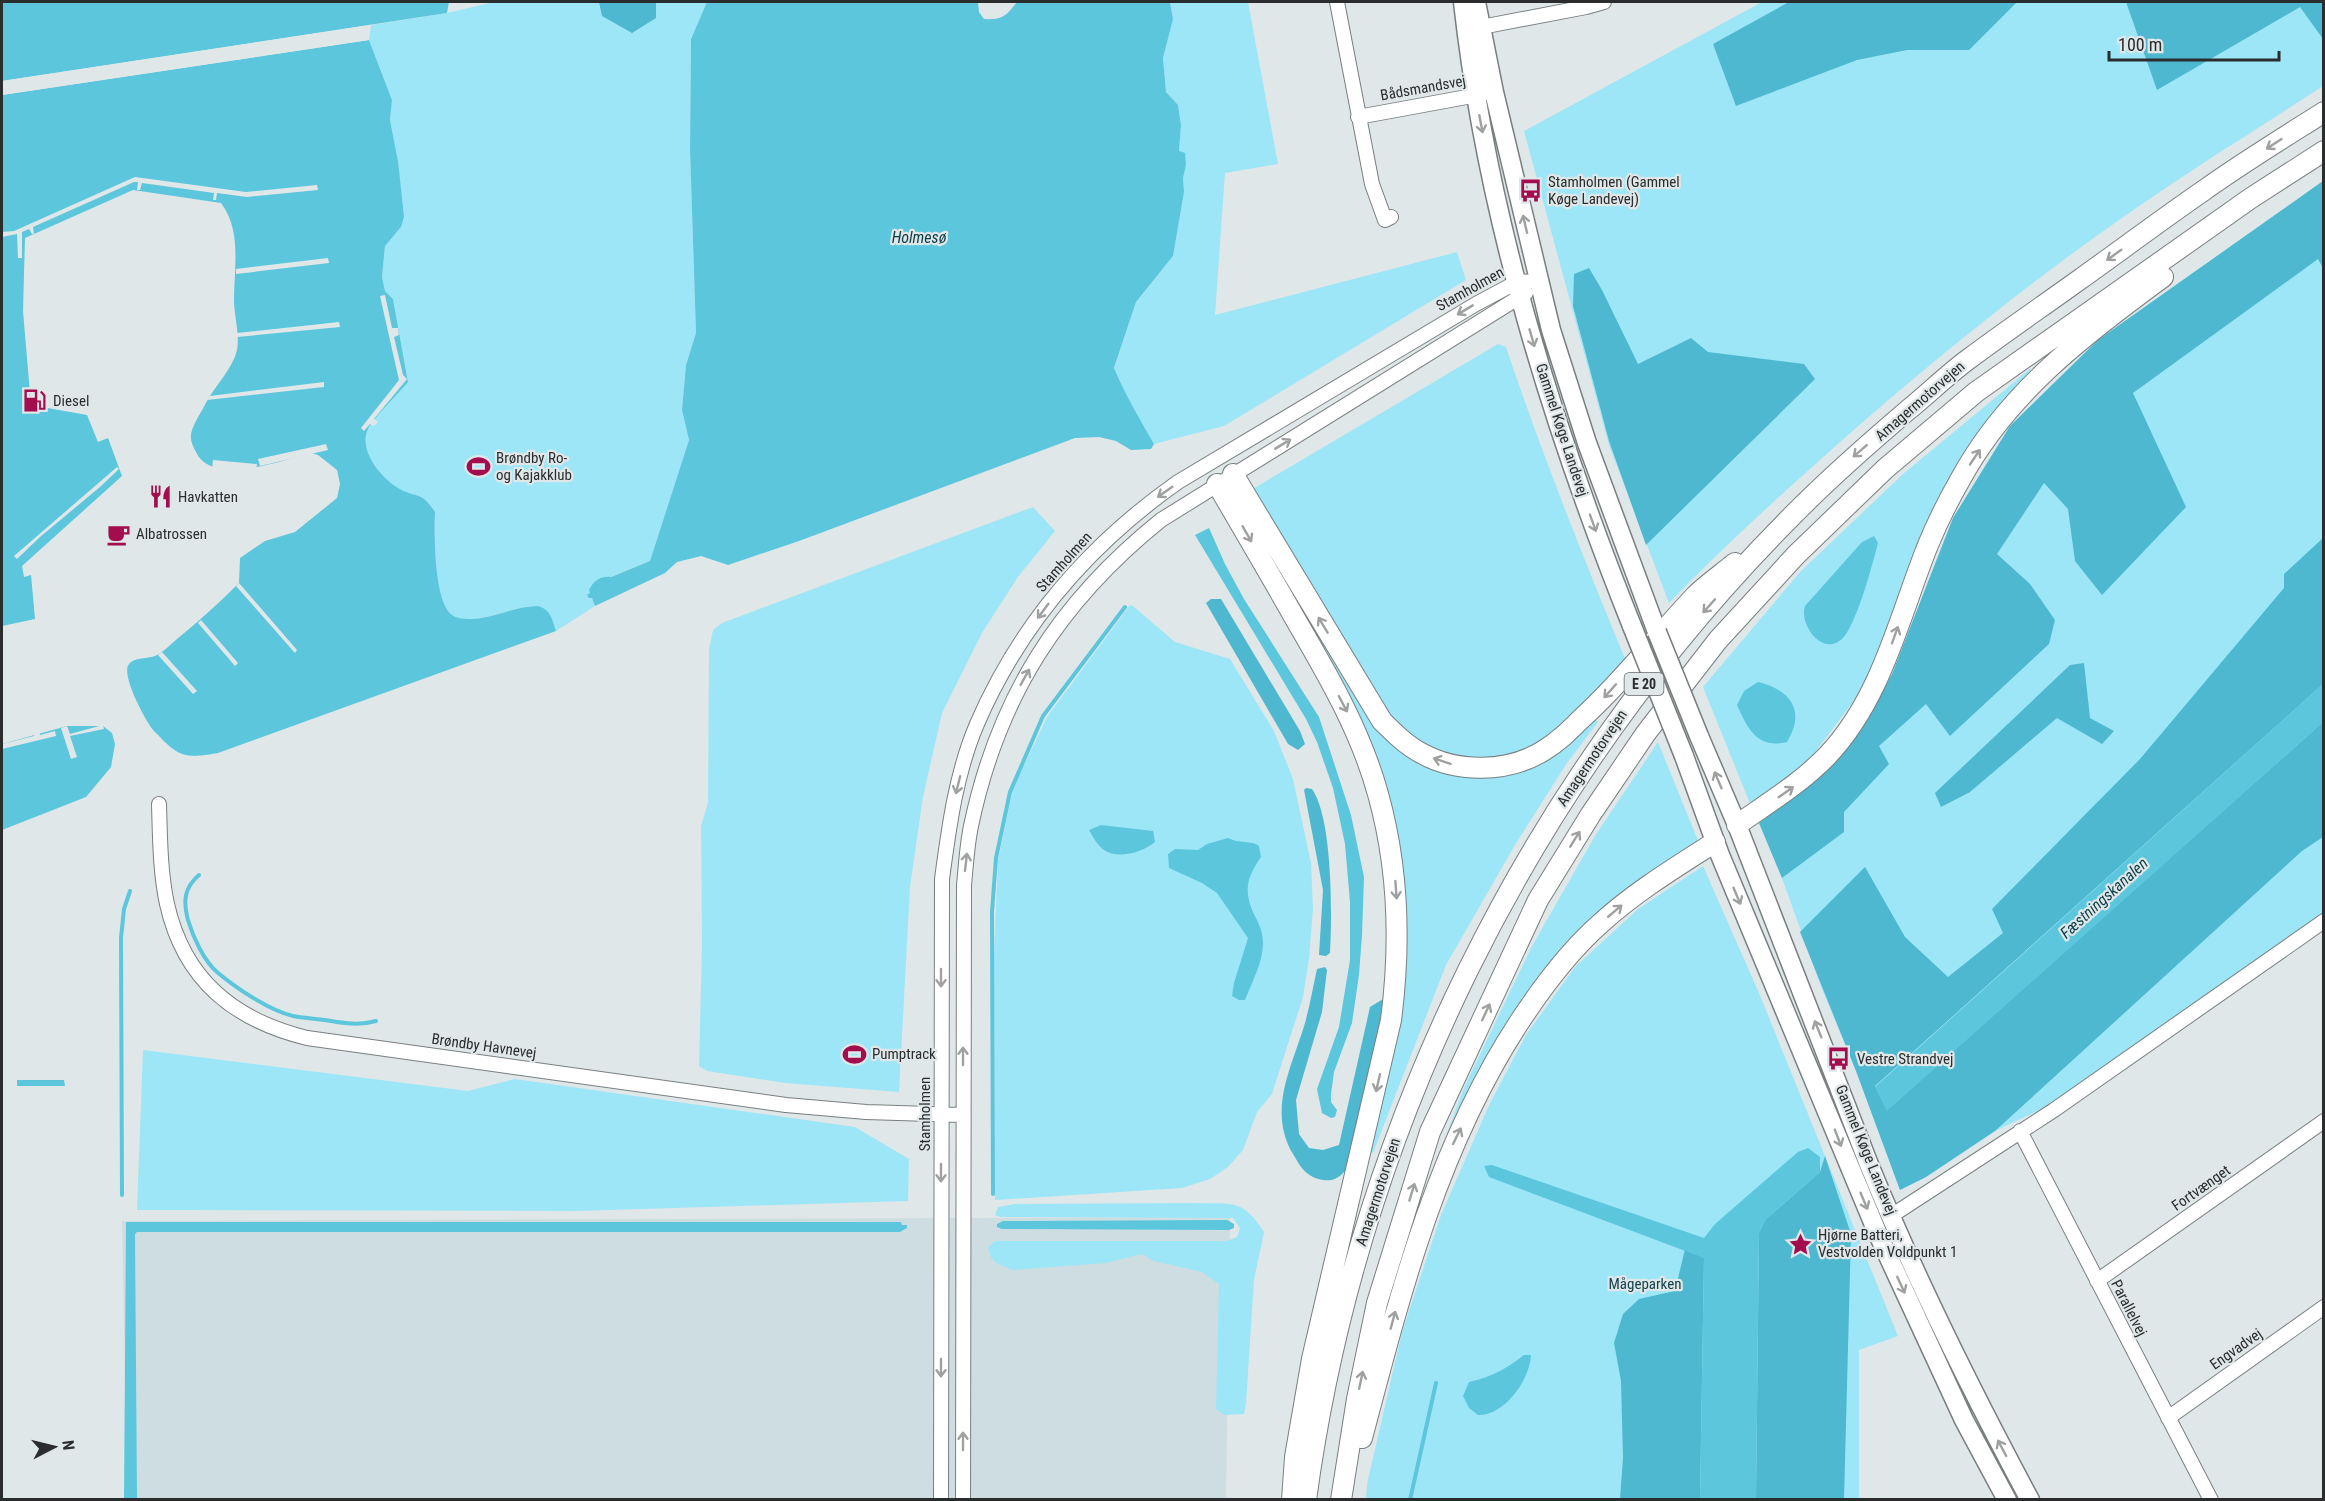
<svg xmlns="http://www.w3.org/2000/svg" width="2325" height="1501" viewBox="0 0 2325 1501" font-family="'Roboto Condensed',sans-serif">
	<rect width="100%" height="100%" fill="#e0e7e8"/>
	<path fill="#cedde1" d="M1230,1217l-4,282h-1099l-5,-278z"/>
	<path fill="#9de6f7" d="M494,2h213l-16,37 -1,110 6,184 -10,32 -4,45 7,30 -39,121 -40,16h-6l-14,16 5,13 -39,25 -7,-18 -11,-7c-23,0 -45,13 -68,13 -5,0 -14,-1 -18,-4 -18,-13 -18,-81 -17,-103 -14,-22 -18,-13 -38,-24 -16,-10 -39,-39 -29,-59 7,-14 29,-35 40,-48l-15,-82 -8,-8 -3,-14 3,-31 16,-19 -3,-66 -8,-41 2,-20 -23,-60 2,-15 76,-12z
		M1170,2h78l30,162 -53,9 -10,142 242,-63 9,28 -242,146 -70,18c-14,-25 -29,-49 -40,-75l22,-67 37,-46 11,-64 -1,-14 3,-13 -7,-14 2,-26 -3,-20 -12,-13 -3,-34 10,-39z
		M1762,2h555l6,10v74c-67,44 -136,86 -201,132 -96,67 -186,140 -274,217 -61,54 -122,109 -179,168l-60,-158 -85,-314z
		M2323,181v732l-273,192 -55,26 -69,46 -26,13 -44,-119 -36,-87 -38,-106 -23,-55 51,-38 37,-39 25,-36 20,-36 61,-156 57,-92 88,-86z
		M1498,344l8,3c36,107 77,210 120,314 -22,23 -44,49 -68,70 -29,24 -77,37 -114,25 -23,-7 -42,-26 -60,-42l-133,-224z
		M2030,369l5,5 -14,14 -120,212 -39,90 -58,77 -53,39 -48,-119 97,-115 103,-98z
		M1237,498l163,251 102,24 92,-56 4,5 -31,41 -52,82 -69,120 -73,188 -5,-2 38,-209 -1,-49 -5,-46 -11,-46z
		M1033,507l22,24 -37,46 -36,56 -40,80 -19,84 -13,90 -11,205 -114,-9 -78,-12 -8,-5 3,-122 -1,-118 7,-23 1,-153 4,-20 9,-7z
		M1130,605l3,1 42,36 55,17 44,72 19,48 18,84 2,45 -4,51 -6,38 -31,97 -15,18 -14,38 -15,17 -18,12 -28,9 -187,12 -1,-246 4,-93 15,-73 34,-71z
		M1658,742l41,101 -113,87 -162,267 39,-107 69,-144 63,-110z
		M1703,866l56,127 139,343 -39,14v149l-493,1 1,-16 35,-152 39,-117 49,-112 36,-68 49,-68 63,-58z
		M143,1050l325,41 47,-12 340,48 54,32 -1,42 -331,10 -440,-1z
		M1197,1203c36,1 46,-4 67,29l-10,48 -8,123 -2,11 -20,1 -8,-6 3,-125 -17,-12 -48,-11 -12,-7 -36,9 -93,7 -15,-6 -7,-6 -3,-10 7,-7h232l10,-4 3,-9 -7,-10 -233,-1 -5,-2 3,-8 17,-3z"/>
	<path fill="#4db8cf" d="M599,2h57v16l-24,15 -30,-17z
		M1789,2h228l-48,48h-62l-50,10 -121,46 -23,-62z
		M2126,2h197v37l-23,-32 -143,83z
		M2323,181v87l-5,-9 -185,134 53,114 -84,88 -27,-34 -7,-52 -24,-26 -47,71 33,30 25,36 -6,24 -99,92 -24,-32 -47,42 10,18 -45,48v20l-62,46 -23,-55 51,-38 37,-39 25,-36 20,-36 61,-156 57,-92 88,-86z
		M1589,268l13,22 36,74 53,-26 17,14 96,12 11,15 -169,166 -37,-104 -36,-135 1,-32z
		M2323,538v146l-448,402 12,24 436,-388v115l-21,14 -307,280 -69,46 -26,13 -44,-119 -56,-139 65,-65 40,70 43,40 55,-44 -11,-24 148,-150 144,-171v-14z
		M1211,599h10l79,132 5,13 -7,6 -10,-6 -82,-141z
		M2084,663l6,55 24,13 -12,13 -45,-26 -87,74 -29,15 -6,-14 135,-128z
		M1306,788l6,1c21,30 20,127 18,164l-4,3 -7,-1 4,-65 -19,-100z
		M1325,967l2,3 -5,42 -26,88 3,34 10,14 14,2 16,-5 31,-138 13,-8 -7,51 -30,120c-9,10 -15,12 -28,9 -13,-4 -18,-13 -25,-25 -26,-44 -1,-87 12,-131 5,-18 8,-36 12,-54z
		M1825,1156l26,78 -7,265 -88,1 3,-267 6,-13 55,-48z
		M1685,1249l19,9 -4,241h-80l3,-41 -2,-77 -7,-38 9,-29 16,-15 36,-8z"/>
	<path fill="#5cc6dd" d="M2,2h447l-2,11 -445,68z
		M707,2h271l1,10 5,7c19,1 22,-3 33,-17h153l3,17 -10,39 3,34 12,13 3,20 -2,26 6,2 1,12 -3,13 1,14 -11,64 -37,46 -22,66c11,27 26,51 40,76l-3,5 -20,1 -15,-9 -17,-4 -24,1 -276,103 -71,24 -27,-9 -24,6 -12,11 -70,33 -3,-8h-3l-2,-3 3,-2 -1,-3c5,-9 10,-14 22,-13l39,-16 39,-121 -7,-30 4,-45 10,-32 -6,-184 1,-110z
		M369,40l23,60 -2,20 8,41 6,56 -3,10 -16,19 -3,31 3,14 8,8 15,83c-9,11 -34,35 -40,47 -10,21 13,49 30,59 19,11 23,2 37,24 -1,22 -1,90 17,103 4,3 13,4 18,4 23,0 45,-13 68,-13 13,4 14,13 18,25l-338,122c-35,6 -39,4 -64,-22 -8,-9 -34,-57 -25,-67 7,-8 21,-4 30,-10 6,-4 12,-10 18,-15 22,-18 42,-36 62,-56l1,-25 25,-17 30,-9 42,-34 3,-14 -3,-14 -19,-15 -7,-2c-28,7 -99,34 -115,-1 -3,-6 -6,-11 -5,-18 2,-10 11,-23 16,-33 9,-16 26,-33 30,-51 3,-16 -3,-34 -3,-50 0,-33 8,-69 -13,-97l-88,-13 -108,48 -2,73 8,94 56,10 11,27 10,-4 14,38 -100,90 2,11 7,-2 4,44 -33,7v-531z
		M1209,528l16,36 19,35 75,118 32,98 13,62 -2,58 -3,40 -7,48 -18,49 -3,22v8l6,8 -2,7 -4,1 -9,-5 -5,-24 22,-62 11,-67v-58l-5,-58 -12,-56 -16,-46 -11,-23 -111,-184z
		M1874,536l4,7c-5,20 -22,83 -36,96 -20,18 -43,-15 -37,-33l57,-64z
		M1758,682c33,8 48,29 29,60 -29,7 -39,-12 -50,-37l7,-14z
		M2323,684v38l-436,389 -12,-24z
		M67,726h36l9,7 3,11 -4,23 -25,30 -84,33v-86z
		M1101,825l52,6 2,11c-12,10 -37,18 -51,8 -7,-5 -11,-13 -15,-20z
		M1228,838c11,6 24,2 31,8l2,11c-13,19 -18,32 -8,55 5,10 10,19 10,31 0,19 -11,39 -18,57h-6l-7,-4 2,-13 14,-45 -31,-45 -15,-10 -33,-15 -1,-14 7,-5 23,1 9,-6z
		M17,1080h47l1,6h-48z
		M1808,1148l12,9v15l-55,48 -6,13 -3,266h-56l4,-241 -215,-81 -5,-11 8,-1 212,73 11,-14 83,-72z
		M1227,1220l7,4v4l-5,2 -227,-1 -5,-2v-3l6,-3z
		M126,1222h775l1,3h5v3l-7,4h-763l-2,2 2,265 -13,1z
		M1524,1355h7c-1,25 -27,61 -53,60l-9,-7 -6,-12 6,-14c22,-5 37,-13 55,-27z"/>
	<path fill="#e0e7e8" d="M371,25v3l-369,56v-3z
		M369,37v3l-367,55v-3z
		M135,177l111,15 71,-7 1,5 -71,7 -30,-4 -1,7h-3l1,-7 -72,-10 -2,7h-3l1,-8h-4l-101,45 1,7h-2l-3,-5 -7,3v26h-4l-1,-24 -15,3v-5l12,-1z
		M328,258l1,5 -93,11v-5z
		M385,295l7,33h6l1,7 -5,2 9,38 4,4 -33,40 4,3 -4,4 -4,-2 -6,7 -3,-3 38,-48 -19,-84z
		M339,322l1,5 -103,10v-4z
		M324,382v5l-117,13 3,-4z
		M326,444l2,6 -68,16 -2,-7z
		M213,460l44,4 -1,7 -21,2 -23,-4z
		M117,467l2,2 -19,18 -60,50 -23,22 -3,-3z
		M239,583l58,67 -2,3 -59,-67z
		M201,620l37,43 -3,3 -37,-43z
		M162,652l35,39 -4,3 -35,-39z
		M103,725l1,4 -34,7 7,21 -6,2 -10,-31 6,-2 3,8z
		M39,731l1,4 15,-4 1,5 -54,13v-5l32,-8v-4z"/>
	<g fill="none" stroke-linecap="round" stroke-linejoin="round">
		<path stroke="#5cc6dd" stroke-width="4" d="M199,875c-15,13 -16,26 -11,45 5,17 16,41 29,52 20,17 52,38 76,44 11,2 22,3 32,4 18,3 33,6 51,1
			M993,1194l-1,-282 4,-54 14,-66 33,-76 82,-109
			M122,1195l-1,-257 3,-29 6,-18
			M1410,1500l26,-117"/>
		<defs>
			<path id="minor" d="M1337,2l35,182 13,36 6,-3
				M1471,29l115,-22 18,-5
				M1358,117l125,-23
				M159,804c1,32 1,68 8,100 17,76 67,116 140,134l479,67 80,7 96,3
				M2020,1131l191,369
				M1891,1216l163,-106 270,-189
				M2097,1281l227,-160
				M2168,1418l156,-111
				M941,1500l1,-621c7,-52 14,-106 35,-155 43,-100 113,-180 201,-242l298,-178 41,-22 21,-1
				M963,1500l1,-615c2,-20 3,-40 7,-59 27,-129 88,-224 190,-306l365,-227"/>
			<path id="major" d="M1463,2c24,215 89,424 169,624
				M1476,2l18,90 57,238 36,113 70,189
				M1699,736l38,89 131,337c47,116 103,228 162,338
				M1684,756l36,99 157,377 87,188 43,80"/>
			<path id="highway" d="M1233,474l149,247c12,12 24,24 39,32 36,20 86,20 122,-2 15,-9 26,-20 38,-32 42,-38 76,-83 115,-124 11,-11 26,-21 39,-32
				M1217,484c27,46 54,92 80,138 32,55 64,110 81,172 21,75 23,149 13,226l-79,339 -17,98 -3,43
				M1737,825c31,-22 64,-42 90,-69 55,-58 72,-139 101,-211 9,-22 20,-44 32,-65 47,-87 125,-146 203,-203
				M1362,1438c38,-144 75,-291 158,-417 23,-35 49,-70 81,-98 34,-31 75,-56 114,-81
				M1306,1500c50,-369 221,-717 483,-981 38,-39 78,-74 119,-109 21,-17 40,-36 62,-52 36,-27 73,-52 109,-78 42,-30 82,-60 124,-89 39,-28 80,-53 121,-79
				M1341,1500l16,-101 20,-96 53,-171 108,-232 53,-86 55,-81 72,-93 78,-85 89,-86 91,-77 275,-194 73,-47"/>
		</defs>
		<use href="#minor" stroke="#797f80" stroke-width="16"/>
		<use href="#major" stroke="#797f80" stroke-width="21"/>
		<use href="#highway" stroke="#797f80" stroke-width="22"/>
		<use href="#minor" stroke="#fff" stroke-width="14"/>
		<use href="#major" stroke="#fff" stroke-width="18"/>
		<use href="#highway" stroke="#fff" stroke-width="20"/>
		<defs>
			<path id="major-bridge" d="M1632,626l52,130
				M1657,632l42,104"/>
		</defs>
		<use href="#major-bridge" stroke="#797f80" stroke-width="21" stroke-linecap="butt"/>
		<use href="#major-bridge" stroke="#fff" stroke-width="18"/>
	</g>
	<defs><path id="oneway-shaft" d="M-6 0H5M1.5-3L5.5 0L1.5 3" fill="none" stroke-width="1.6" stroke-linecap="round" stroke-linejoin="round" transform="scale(1.5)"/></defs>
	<g stroke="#9fa0a0">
		<use href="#oneway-shaft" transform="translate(1481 124) rotate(79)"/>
		<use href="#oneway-shaft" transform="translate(2274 144) rotate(147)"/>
		<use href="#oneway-shaft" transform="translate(1525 224) rotate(-103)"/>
		<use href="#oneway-shaft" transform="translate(2114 255) rotate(144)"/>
		<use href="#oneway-shaft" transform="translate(1465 310) rotate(149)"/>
		<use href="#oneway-shaft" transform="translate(1532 338) rotate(74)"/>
		<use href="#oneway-shaft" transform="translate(1283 444) rotate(-31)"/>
		<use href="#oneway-shaft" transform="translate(1860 451) rotate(139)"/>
		<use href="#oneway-shaft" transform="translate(1975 457) rotate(-56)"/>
		<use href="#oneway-shaft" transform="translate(1165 492) rotate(145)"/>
		<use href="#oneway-shaft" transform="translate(1593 523) rotate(70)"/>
		<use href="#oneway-shaft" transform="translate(1247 534) rotate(60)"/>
		<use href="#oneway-shaft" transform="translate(1709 606) rotate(132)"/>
		<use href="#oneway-shaft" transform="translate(1043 611) rotate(127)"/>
		<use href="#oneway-shaft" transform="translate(1323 625) rotate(-121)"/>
		<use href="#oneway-shaft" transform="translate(1895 635) rotate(-70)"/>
		<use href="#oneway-shaft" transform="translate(1025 677) rotate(-61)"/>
		<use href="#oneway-shaft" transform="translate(1610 691) rotate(132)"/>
		<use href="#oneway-shaft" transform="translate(1343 704) rotate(62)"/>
		<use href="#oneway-shaft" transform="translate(1442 761) rotate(-162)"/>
		<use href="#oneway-shaft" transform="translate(1718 780) rotate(-113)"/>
		<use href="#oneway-shaft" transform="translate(958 785) rotate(104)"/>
		<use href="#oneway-shaft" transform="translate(1786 792) rotate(-35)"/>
		<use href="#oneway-shaft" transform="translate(1575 839) rotate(-58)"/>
		<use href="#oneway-shaft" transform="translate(966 862) rotate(-83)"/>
		<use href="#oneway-shaft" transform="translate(1396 890) rotate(86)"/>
		<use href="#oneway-shaft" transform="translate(1737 896) rotate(67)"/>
		<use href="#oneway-shaft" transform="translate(1615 911) rotate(-40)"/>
		<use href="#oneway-shaft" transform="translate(941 978) rotate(90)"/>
		<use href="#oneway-shaft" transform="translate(1486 1012) rotate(-65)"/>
		<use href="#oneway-shaft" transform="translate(1818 1029) rotate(-112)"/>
		<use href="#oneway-shaft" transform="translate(963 1056) rotate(-90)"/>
		<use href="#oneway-shaft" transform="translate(1378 1083) rotate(103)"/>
		<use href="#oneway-shaft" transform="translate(1457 1136) rotate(-64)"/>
		<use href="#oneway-shaft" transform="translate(1838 1138) rotate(69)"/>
		<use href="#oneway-shaft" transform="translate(941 1173) rotate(90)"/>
		<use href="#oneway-shaft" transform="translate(1412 1192) rotate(-73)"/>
		<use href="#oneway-shaft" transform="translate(1864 1201) rotate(67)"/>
		<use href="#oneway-shaft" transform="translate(1901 1285) rotate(65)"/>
		<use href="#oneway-shaft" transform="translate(1393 1320) rotate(-75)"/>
		<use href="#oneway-shaft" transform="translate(941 1368) rotate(90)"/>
		<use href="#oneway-shaft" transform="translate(1361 1380) rotate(-78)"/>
		<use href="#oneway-shaft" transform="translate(963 1441) rotate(-90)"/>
		<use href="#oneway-shaft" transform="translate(2002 1448) rotate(-118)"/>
	</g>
	<defs>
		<symbol id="bus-bare" viewBox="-9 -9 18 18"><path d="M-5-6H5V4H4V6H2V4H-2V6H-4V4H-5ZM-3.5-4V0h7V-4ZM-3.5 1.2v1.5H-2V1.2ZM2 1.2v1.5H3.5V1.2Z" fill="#a30d4e" stroke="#e0e7e8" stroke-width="2.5" paint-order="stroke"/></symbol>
		<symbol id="fuel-bare" viewBox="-9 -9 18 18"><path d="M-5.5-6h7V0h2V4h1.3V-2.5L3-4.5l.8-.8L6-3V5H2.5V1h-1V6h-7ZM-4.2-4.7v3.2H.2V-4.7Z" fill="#a30d4e" stroke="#e0e7e8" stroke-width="2.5" paint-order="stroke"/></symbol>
		<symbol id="stadium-bare" viewBox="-9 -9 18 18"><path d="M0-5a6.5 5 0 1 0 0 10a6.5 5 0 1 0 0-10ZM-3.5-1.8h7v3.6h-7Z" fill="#a30d4e" stroke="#e0e7e8" stroke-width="2.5" paint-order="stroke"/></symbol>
		<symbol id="restaurant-bare" viewBox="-9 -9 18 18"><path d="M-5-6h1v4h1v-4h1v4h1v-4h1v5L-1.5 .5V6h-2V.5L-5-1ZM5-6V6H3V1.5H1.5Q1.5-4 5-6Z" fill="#a30d4e" stroke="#e0e7e8" stroke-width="2.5" paint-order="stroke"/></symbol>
		<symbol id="cafe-bare" viewBox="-9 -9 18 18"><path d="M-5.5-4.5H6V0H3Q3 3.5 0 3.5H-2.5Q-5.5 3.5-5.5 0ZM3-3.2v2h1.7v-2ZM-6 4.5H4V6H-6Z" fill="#a30d4e" stroke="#e0e7e8" stroke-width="2.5" paint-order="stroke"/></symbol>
		<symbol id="sight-bare" viewBox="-9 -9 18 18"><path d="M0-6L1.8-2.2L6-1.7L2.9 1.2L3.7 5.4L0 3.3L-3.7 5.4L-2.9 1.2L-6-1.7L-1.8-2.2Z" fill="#a30d4e" stroke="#e0e7e8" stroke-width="2.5" paint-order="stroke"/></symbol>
	</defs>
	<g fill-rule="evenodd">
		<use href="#bus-bare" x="1514" y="174" width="33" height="33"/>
		<use href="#fuel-bare" x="18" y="384" width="33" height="33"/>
		<use href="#stadium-bare" x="462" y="450" width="33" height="33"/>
		<use href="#restaurant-bare" x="144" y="480" width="33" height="33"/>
		<use href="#cafe-bare" x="102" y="518" width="33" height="33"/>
		<use href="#stadium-bare" x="838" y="1038" width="33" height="33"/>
		<use href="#bus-bare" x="1822" y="1042" width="33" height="33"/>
		<use href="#sight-bare" x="1784" y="1228" width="33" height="33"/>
	</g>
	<g text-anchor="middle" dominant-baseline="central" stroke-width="4.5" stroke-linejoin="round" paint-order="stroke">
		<rect fill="#e0e7e8" stroke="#616465" stroke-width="1.5" x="1624.5" y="673" width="39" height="22" rx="4.5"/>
		<g font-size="14" font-weight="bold" fill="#2a2c2d">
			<text x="1644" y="684">E 20</text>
		</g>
		<g font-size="15" fill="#2a2c2d" stroke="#e0e7e8">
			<text transform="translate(1423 88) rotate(-10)">Bådsmandsvej</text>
			<text transform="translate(1470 289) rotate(-29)">Stamholmen</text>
			<text transform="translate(1920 401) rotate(-41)">Amagermotorvejen</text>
			<text transform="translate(1562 430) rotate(72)">Gammel Køge Landevej</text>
			<text transform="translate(1064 562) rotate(-48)">Stamholmen</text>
			<text transform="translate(1592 758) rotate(-56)">Amagermotorvejen</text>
			<text transform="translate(484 1046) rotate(8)">Brøndby Havnevej</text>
			<text transform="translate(925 1114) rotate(-90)">Stamholmen</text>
			<text transform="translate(1866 1150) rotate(68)">Gammel Køge Landevej</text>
			<text transform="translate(2201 1188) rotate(-35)">Fortvænget</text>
			<text transform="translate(1378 1192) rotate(-72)">Amagermotorvejen</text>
			<text transform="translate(2129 1308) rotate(63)">Parallelvej</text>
			<text transform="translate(2236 1349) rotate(-35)">Engvadvej</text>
		</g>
		<g font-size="15" fill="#2a2c2d" stroke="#e0e7e8" text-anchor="start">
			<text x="1548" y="182">Stamholmen (Gammel<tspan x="1548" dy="17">Køge Landevej)</tspan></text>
			<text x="53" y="401">Diesel</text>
			<text x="496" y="458">Brøndby Ro-<tspan x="496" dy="17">og Kajakklub</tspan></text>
			<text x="178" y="497">Havkatten</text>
			<text x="136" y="534">Albatrossen</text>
			<text x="872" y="1054">Pumptrack</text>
			<text x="1857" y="1059">Vestre Strandvej</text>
			<text x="1818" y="1235">Hjørne Batteri,<tspan x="1818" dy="17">Vestvolden Voldpunkt 1</tspan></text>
		</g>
		<g font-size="15" fill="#12424c" stroke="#e0e7e8">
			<text x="1645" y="1284">Mågeparken</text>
		</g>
		<g font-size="16" font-style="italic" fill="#0b3d47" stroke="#e0e7e8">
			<text x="919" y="237">Holmesø</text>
			<text transform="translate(2104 898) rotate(-42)">Fæstningskanalen</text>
		</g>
	</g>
	<rect width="2325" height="1501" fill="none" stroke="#2a2c2d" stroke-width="6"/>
	<g transform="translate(54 1447) rotate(83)" stroke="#e0e7e8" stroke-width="4.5" paint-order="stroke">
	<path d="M0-4.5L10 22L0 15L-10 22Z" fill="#2a2c2d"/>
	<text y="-9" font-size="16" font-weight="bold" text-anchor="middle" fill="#2a2c2d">N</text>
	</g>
	<path d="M2109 51v9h170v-9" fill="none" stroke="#2a2c2d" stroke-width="3"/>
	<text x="2118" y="51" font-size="18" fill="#2a2c2d" stroke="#e0e7e8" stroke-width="4.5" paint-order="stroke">100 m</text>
</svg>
